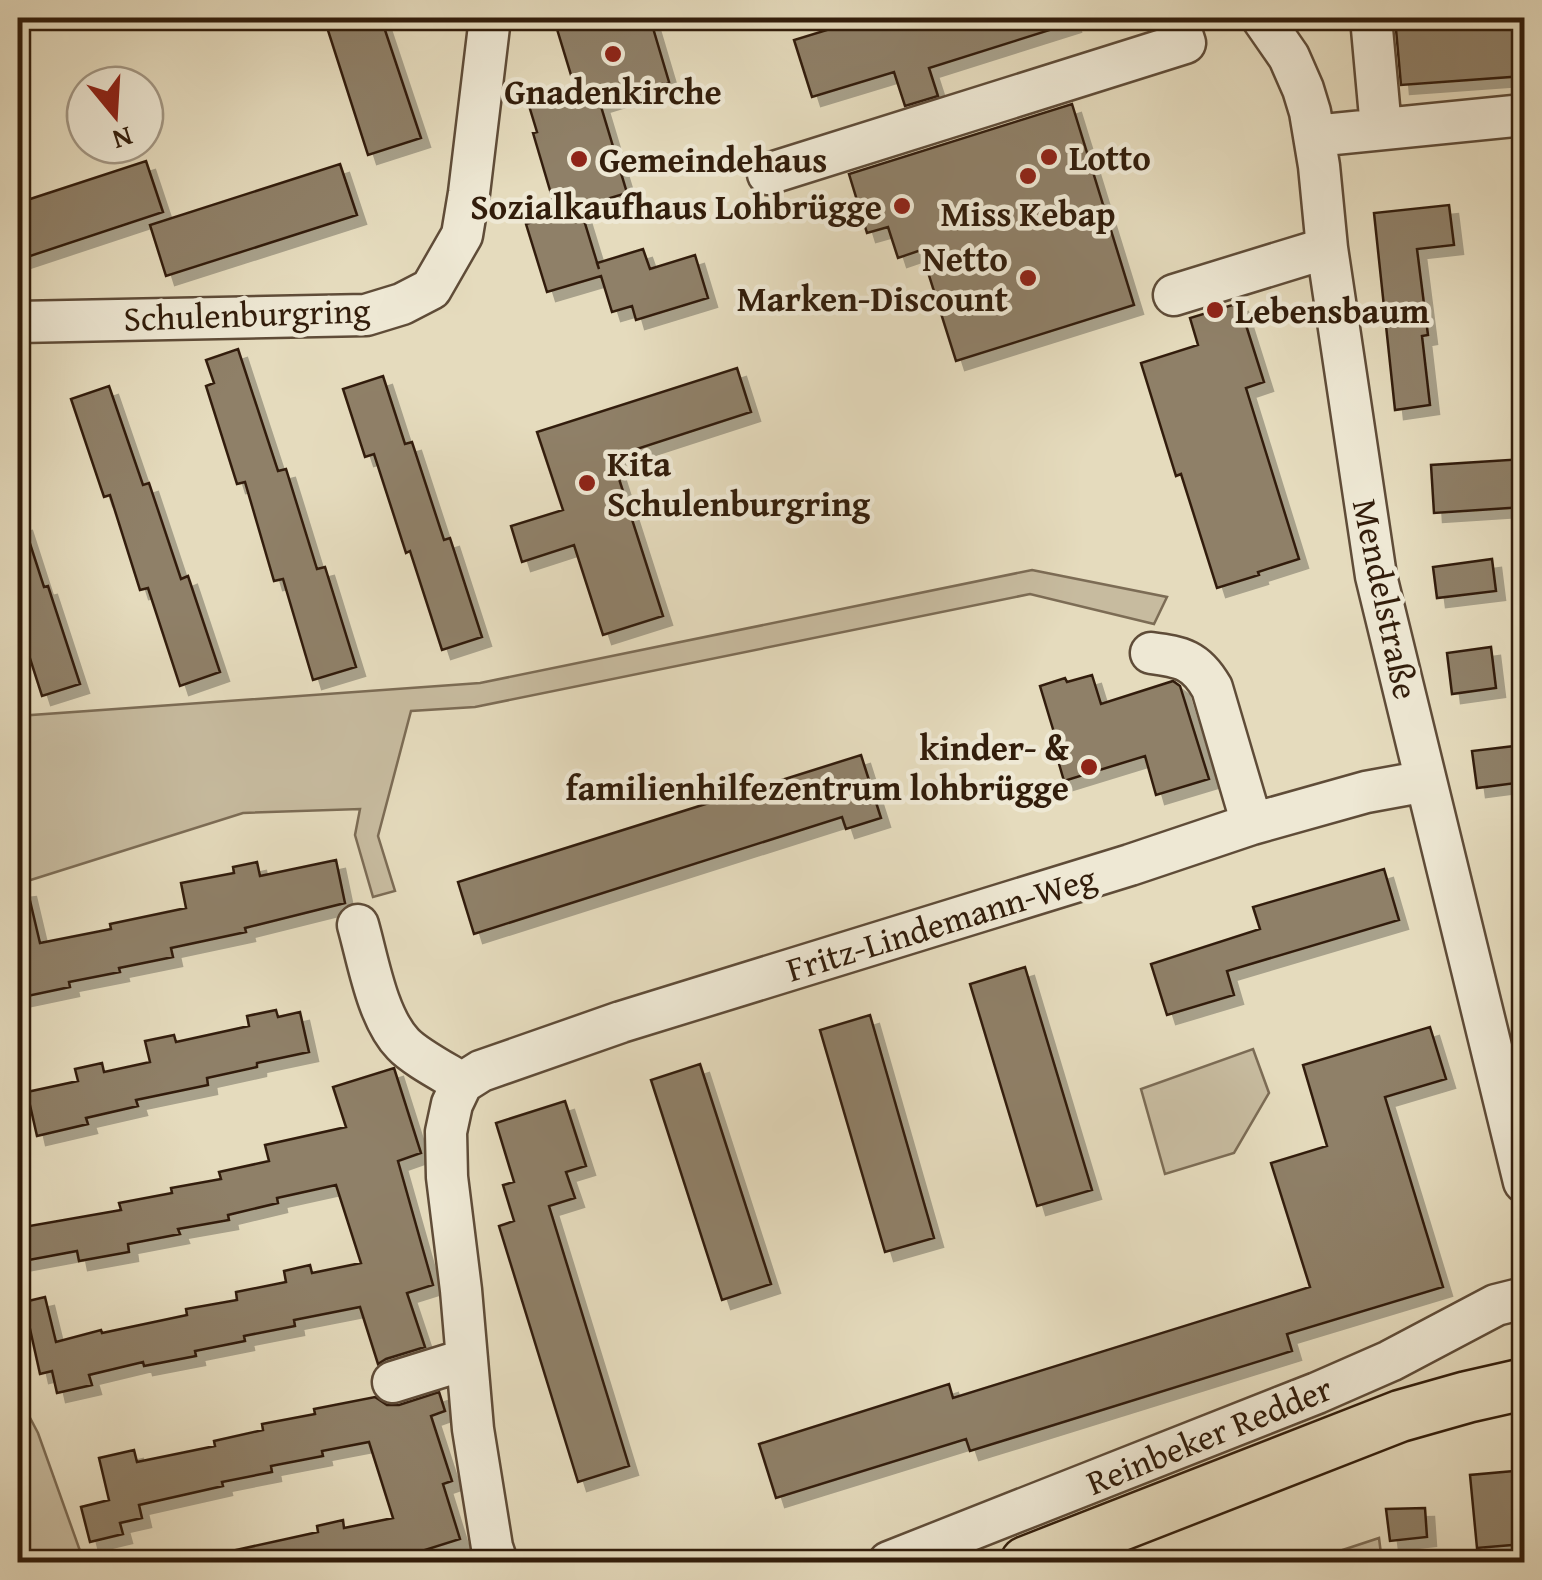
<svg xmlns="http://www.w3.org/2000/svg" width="1542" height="1580" viewBox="0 0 1542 1580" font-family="'Gentium Book Plus',serif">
	<defs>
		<filter id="shadow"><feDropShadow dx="9" dy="9" stdDeviation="0" flood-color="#0004"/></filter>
	</defs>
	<rect width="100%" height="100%" fill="#e5dbbd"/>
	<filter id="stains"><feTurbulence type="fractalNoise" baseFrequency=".002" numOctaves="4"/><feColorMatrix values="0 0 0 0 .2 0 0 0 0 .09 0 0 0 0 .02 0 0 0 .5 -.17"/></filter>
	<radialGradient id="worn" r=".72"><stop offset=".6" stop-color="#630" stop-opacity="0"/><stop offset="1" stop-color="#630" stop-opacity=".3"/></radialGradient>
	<path fill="#c7bb9f" stroke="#7c6c55" stroke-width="2.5" d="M1032,570l135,27 -13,27 -124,-30 -555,113 -64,4 -33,125 17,55 -22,6 -18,-62 5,-26 -117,4 -225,71v-168l462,-33z
		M1253,1049l16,44 -35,60 -69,21 -24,-85z
		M18,1395l20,38 46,129h-66z
		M1379,1538l3,24h-76z"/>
	<path fill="#8f8068" stroke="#321d0b" stroke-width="2.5" filter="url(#shadow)" d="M324,18h57l40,120 -53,17z
		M596,18h54l19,64 -69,21 27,90 -47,14 19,62 -2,-6 46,-14 7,20 45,-14 13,43 -72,22 -4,-14 -20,6 -11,-36 -54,16 -21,-68 31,-10 -24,-81 4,-1 -10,-33 47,-14 -17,-56z
		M866,18h205l1,5 -143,45 9,28 -33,10 -11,-34 -82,25 -18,-57z
		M1395,18h129v58l-123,9z
		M1072,104l62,201 -178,56 -35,-111 -23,8 -10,-31 -21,6 -18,-59z
		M146,161l17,51 -145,48v-57z
		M340,164l17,51 -191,61 -16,-51z
		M1449,205l5,40 -37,4 11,86 -6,1 8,69 -35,5 -21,-197z
		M1239,303l25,79 -18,6 53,171 -41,13 1,3 -42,13 -36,-114 -5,2 -35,-113 57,-18 -8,-27z
		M238,349l40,122 8,-2 31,100 8,-2 31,100 -43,13 -30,-101 -9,2 -29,-99 -8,2 -31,-98 8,-3 -8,-23z
		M737,368l14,44 -139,45 51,159 -60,19 -29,-90 -52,17 -11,-36 52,-16 -26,-78z
		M383,376l22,68 7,-2 32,98 6,-2 32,99 -40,13 -32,-99 -4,2 -32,-99 -9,3 -22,-68z
		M109,386l34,99 6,-2 32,96 7,-3 32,96 -40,14 -32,-98 -8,2 -30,-95 -6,2 -33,-98z
		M1524,459v48l-90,6 -3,-48z
		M23,522l21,65 4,-1 32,98 -38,12 -24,-75v-98z
		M1492,559l4,32 -59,7 -4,-31z
		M1491,647l5,41 -44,6 -5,-41z
		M1092,675l9,29 72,-23 7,5 29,93 -53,16 -11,-39 -81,25 -9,-31 4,-1 -19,-63 25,-8 2,4z
		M1523,745l1,37 -47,6 -5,-37z
		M861,755l20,63 -35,11 -4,-12 -368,117 -16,-52z
		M336,860l9,43 -100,25 1,4 -75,16 2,9 -54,11 1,4 -51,10 1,5 -52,11v-109l9,-1 13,55 71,-14 -1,-5 76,-16 -5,-25 53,-10 -1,-6 24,-5 3,14z
		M1384,869l15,51 -172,51 7,24 -67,20 -16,-51 109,-35 -7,-22z
		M1025,967l67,223 -55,16 -67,-222z
		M276,1010l2,7 22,-5 9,40 -52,11v4l-50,11 1,7 -72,15 2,6 -52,12 2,6 -51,12 -10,-44 51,-11 -3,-12 27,-6 2,9 46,-10 -5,-21 29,-6 2,7 73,-16 -2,-10z
		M870,1015l64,223 -49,14 -65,-222z
		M1430,1027l16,52 -61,18 58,190 -156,47 5,17 -322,100 -4,-12 -190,59 -17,-54 190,-60 4,14 357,-111 -39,-124 56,-17 -24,-81z
		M700,1064l71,220 -49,16 -71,-220z
		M394,1068l27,85 -23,8 35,124 -26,8 18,54 -39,12 -8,5 -18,-57 -66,13 1,6 -51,10 1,5 -50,10 1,5 -52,10 -1,-4 -54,13 3,10 -35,8 -5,-22 -12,3 -16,-72 21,-5 11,45 45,-12 1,3 85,-18 -1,-6 51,-9 -1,-8 50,-10 -2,-11 26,-6 2,8 49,-10 -25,-78 -59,13 1,5 -50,12 1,5 -51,9 2,5 -52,10 1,8 -50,9 -2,-10 -59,11v-34l103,-18 -2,-7 53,-10 -1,-5 50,-9 -2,-7 50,-11 -4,-16 81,-18 -13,-40z
		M565,1101l21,65 -20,6 9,26 -26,8 80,260 -51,16 -79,-256 15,-5 -11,-36 11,-3 -18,-59z
		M439,1392l6,19 -14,5 21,65 -9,3 17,55 -73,23h-159l-1,-10 91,-20 -1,-6 26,-6 1,8 49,-10 -24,-76 -47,9 1,5 -52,10 1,6 -50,10 1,4 -84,19 3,13 -22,5 3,11 -33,8 -9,-35 28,-7 -10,-42 35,-8 3,12 78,-16 -1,-5 49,-11 -1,-6 53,-10 -1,-5 61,-12 12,8h12z
		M1514,1471h8l2,17v56l-47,4 -7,-73z
		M1425,1508l2,29 -37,4 -4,-32z"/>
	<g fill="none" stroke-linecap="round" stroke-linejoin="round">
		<defs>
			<path id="minor" d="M1262,18l27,39 14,32 7,23 9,54 8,82 49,328 148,606
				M1371,18l10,110
				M1314,136l210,-21
				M768,174l417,-131 -8,-25
				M1174,295l153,-47
				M18,322l348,-7 36,-11 29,-15 31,-54 7,-42 21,-175
				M1151,653c31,4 45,7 61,35l40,136
				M358,925c10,35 19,92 45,119 12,13 43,29 59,39
				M393,1382l74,-23
				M497,1562l-5,-15 -19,-118 -12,-139 -14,-113 -1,-45 6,-28 10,-21 19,-12 140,-49 509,-157 122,-41 114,-32 60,-11
				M889,1562l428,-169 73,-32 106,-56 28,-7"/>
			<path id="major" d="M1026,1562l374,-146 67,-19 57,-13"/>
		</defs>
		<use href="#minor" stroke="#5f4c38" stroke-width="45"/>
		<use href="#major" stroke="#321d0b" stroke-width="55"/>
		<use href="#minor" stroke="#eee8d4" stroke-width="40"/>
		<use href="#major" stroke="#e5dbbd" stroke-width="50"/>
	</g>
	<g fill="#8f2418" stroke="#eee8d4" stroke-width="4">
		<circle cx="613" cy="54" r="10"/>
		<circle cx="1049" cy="157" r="10"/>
		<circle cx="579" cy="159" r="10"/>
		<circle cx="1028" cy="176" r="10"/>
		<circle cx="902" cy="206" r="10"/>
		<circle cx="1028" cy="278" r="10"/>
		<circle cx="1215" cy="310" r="10"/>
		<circle cx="587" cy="483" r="10"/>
		<circle cx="1089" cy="767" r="10"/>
	</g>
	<g text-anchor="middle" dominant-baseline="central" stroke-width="9" stroke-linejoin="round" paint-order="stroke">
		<g font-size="35" font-weight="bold" fill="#321d0b" stroke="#eee8d4" text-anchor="start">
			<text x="613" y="91" text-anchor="middle">Gnadenkirche</text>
			<text x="1069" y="157">Lotto</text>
			<text x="599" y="159">Gemeindehaus</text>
			<text x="882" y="206" text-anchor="end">Sozialkaufhaus Lohbrügge</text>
			<text x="1028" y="213" text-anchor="middle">Miss Kebap</text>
			<text x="1008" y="258" text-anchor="end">Netto<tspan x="1008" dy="40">Marken-Discount</tspan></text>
			<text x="1235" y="310">Lebensbaum</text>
			<text x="607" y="463">Kita<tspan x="607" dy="40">Schulenburgring</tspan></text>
			<text x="1069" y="747" text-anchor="end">kinder- &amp;<tspan x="1069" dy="40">familienhilfezentrum lohbrügge</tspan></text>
		</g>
		<g font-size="35" fill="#321d0b" stroke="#eee8d4">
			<text transform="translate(247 314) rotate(-2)">Schulenburgring</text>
			<text transform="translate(1386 599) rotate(78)">Mendelstraße</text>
			<text transform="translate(941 923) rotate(-17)">Fritz-Lindemann-Weg</text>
			<text transform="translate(1209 1435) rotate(-22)">Reinbeker Redder</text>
		</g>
	</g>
	<rect width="1542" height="1580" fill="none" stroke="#e5dbbd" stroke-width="60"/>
	<rect x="20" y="20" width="1502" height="1540" fill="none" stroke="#321d0b" stroke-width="5"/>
	<rect x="30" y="30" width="1482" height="1520" fill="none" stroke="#321d0b" stroke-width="2.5"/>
	<g transform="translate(115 115) rotate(162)"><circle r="48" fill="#eee8d4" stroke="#a39784" stroke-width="2.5"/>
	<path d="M0-8L18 38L0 25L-18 38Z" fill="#8f2418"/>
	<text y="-15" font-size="28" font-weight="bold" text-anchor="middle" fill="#321d0b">N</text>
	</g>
	<rect width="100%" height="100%" filter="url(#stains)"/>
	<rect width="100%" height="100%" fill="url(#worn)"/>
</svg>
